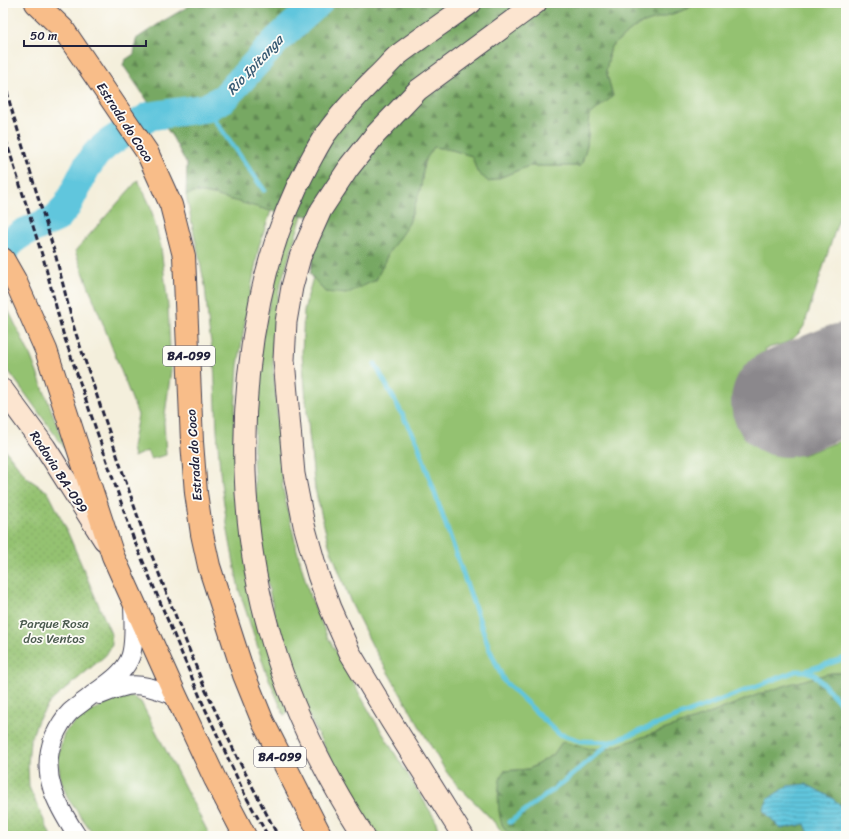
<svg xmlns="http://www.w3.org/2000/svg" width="849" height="839" viewBox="0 0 849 839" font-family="Sriracha,sans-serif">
	<defs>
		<pattern id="forest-firs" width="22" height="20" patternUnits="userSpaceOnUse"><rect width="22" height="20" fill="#77a863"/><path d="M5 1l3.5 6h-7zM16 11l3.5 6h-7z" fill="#618853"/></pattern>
		<pattern id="park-dots" width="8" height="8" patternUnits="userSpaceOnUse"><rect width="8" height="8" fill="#94c271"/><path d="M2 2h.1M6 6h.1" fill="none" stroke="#7fa663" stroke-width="1.8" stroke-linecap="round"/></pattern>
		<pattern id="water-rules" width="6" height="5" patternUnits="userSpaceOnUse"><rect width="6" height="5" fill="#60c6dd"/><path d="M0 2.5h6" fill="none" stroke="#4fa0b4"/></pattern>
	</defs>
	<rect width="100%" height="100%" fill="#fdfcf7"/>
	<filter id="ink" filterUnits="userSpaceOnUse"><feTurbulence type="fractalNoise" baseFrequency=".025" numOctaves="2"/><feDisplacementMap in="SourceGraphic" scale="8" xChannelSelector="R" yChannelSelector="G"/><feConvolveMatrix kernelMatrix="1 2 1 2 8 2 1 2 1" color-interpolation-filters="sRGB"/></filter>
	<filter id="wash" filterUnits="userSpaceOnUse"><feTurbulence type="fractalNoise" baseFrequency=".012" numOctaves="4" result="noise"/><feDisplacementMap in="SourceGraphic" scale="16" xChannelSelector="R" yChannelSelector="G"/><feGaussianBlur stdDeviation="0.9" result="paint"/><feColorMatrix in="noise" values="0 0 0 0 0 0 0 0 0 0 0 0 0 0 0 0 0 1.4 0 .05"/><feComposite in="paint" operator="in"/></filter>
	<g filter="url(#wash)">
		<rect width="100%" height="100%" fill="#f4efdc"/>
		<path fill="#94c271" stroke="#5b7256" d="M696,3h150v194l-42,129c-11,18 -21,17 -39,23l37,106 44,-16v234h-15l-41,11 -33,11 -53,21 -96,33 -13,1 -33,-8 -9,13 -24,14 -25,2 -2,54 9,11h-6c-17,-25 -43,-42 -60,-66l-73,-125 -21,-42 -22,-58 -14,-56 -6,-55 -7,-80 2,-44 9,-33 12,15 21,1 30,-13 13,-28 20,-29 12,-36 3,-25 10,-15 18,3 20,6 5,16 12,10 40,-16h52l6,-21 3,-30 23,-19 -7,-25 5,-25 27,-21 49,-16z
			M138,180l12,25 11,42 7,59 3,64 -7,52 2,33 -15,4 -4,-8 -13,6 -2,-10 6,-32 -63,-164z
			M197,192l32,6 42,13 -12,35 -13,70 -8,50 -4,62 1,51 53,234 -4,2 -18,-43 -27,-82 -11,-59 -7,-48 -4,-52 -3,-70 -5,-31 -4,-44 -19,-91z
			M296,214l6,2 -22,70 -5,28 -3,35 11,140 14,61 12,43 18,43 45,80 63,103 5,17h-66l-34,-57 -40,-81 -25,-81 -10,-46 -8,-53 -4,-58 6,-105 14,-70 12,-39z
			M3,299l28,58 37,96 -65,-90z
			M133,697l8,5 69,134h-115l-27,-37 -8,-22 -2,-21 6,-23 17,-17 38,-18z"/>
		<path fill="url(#forest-firs)" stroke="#4c654f" d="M194,3h502l-9,6 -49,16 -27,21 -5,25 7,25 -23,19 -3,30 -6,21h-52l-40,16 -12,-10 -5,-16 -20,-6 -18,-3 -10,15 -3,25 -12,36 -20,29 -13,28 -30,14 -21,-2 -15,-18 3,-17v-13l9,-26 -51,-7 -61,-17 -13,-2 -11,3 1,-30 -14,-27 -50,-73 2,-5 9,-6 2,-15 27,-18z
			M831,673h15v163h-335c-3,-3 -6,-6 -8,-10 -6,-10 -7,-46 1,-55l25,-2 24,-14 9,-13 33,8 13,-1 96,-33 53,-21 33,-11z"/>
		<path fill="url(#park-dots)" stroke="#5b7256" d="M3,447l24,31 21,14 17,34 46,108 1,11 -6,10 -56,47 -12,18 -8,21 -2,23 1,23 22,49h-48z"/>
		<path fill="url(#water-rules)" stroke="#41748c" d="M806,784l26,14 14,12v26h-36l-5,-12 -24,5 -18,-19 5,-11 19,-13z"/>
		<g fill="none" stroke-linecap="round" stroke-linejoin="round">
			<path stroke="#60c6dd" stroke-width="5" d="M206,108l58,82
				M375,364l42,78 72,206 15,33 55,53 22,7 30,1 185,-71h9l9,3 32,35
				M805,671l41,-13
				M510,822l52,-39 49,-41"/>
			<path stroke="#60c6dd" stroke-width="29" d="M3,252l11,-13 9,-6 34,-15 10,-12 19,-38 10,-14 11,-10 43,-28 56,-8 18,-10 53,-58 41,-37"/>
			<path stroke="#8b888c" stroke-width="110" d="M786,402l60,-24"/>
		</g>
	</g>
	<g filter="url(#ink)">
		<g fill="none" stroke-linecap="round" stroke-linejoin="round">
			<defs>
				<path id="tertiary" d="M100,695c9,-4 18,-7 27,-9 17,-3 34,5 49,10
					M77,836c-20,-31 -38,-61 -23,-99 4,-9 9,-18 16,-25 7,-6 15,-11 22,-17 13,-10 30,-20 37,-35 7,-14 4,-41 4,-57"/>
				<path id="secondary" d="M3,390l42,57 59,93
					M364,836c-39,-61 -72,-126 -92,-195 -33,-110 -35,-229 -12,-341 10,-48 25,-93 49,-137 5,-9 10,-19 16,-28 15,-21 32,-39 50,-57 8,-7 15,-16 23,-23 24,-18 49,-35 73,-52
					M463,836l-72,-115 -41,-68 -20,-45 -12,-33 -14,-50 -10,-51 -10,-114 2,-38 6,-35 8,-30 21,-47 27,-41 27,-34 43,-45 118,-87"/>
				<path id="trunk" d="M36,3l27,26 84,123 24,53 13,51 8,186 4,51 6,41 7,32 35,109 19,47 58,114
					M3,259l12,21 31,70 67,206 63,140 39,83 30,57"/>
			</defs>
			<use href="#tertiary" stroke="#424153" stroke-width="20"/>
			<use href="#secondary" stroke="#424153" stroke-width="23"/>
			<use href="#trunk" stroke="#424153" stroke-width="24"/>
			<use href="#tertiary" stroke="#fff" stroke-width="18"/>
			<use href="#secondary" stroke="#fce5d0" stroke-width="21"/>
			<use href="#trunk" stroke="#f8bd89" stroke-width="22"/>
			<path stroke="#22223b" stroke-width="3" stroke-dasharray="6 3" stroke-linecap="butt" d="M3,74l7,30 46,153 18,71 71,210 25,64 35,87 32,68 41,79
				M3,131l41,130 19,72 71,207 69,164 42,91 23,41"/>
		</g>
	</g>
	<g text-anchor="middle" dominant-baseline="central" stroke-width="3.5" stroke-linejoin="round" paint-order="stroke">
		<g fill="#fdfcf7" stroke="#646373" stroke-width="1">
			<rect x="163" y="346" width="52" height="20" rx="3"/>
			<rect x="254" y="747" width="52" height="20" rx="3"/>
		</g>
		<g font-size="12" font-weight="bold" fill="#22223b">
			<text x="189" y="356">BA-099</text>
			<text x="280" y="757">BA-099</text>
		</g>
		<g font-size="13" fill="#22223b" stroke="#fdfcf7">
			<text transform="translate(125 122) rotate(57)">Estrada do Coco</text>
			<text transform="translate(194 455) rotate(-94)">Estrada do Coco</text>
			<text transform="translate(59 472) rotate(57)">Rodovia BA-099</text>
		</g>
		<g font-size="13" fill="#4a5a4e" stroke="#fdfcf7">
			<text x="54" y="623">Parque Rosa<tspan x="54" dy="15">dos Ventos</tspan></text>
		</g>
		<g font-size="14" font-style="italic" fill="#385b74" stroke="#fdfcf7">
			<text transform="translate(255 65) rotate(-47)">Rio Ipitanga</text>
		</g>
	</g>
	<rect width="849" height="839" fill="none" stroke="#fdfcf7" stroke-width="16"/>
	<path d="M24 40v6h122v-6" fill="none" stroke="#22223b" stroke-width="2"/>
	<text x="30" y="40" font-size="12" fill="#22223b" stroke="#fdfcf7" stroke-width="3" paint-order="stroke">50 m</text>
</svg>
